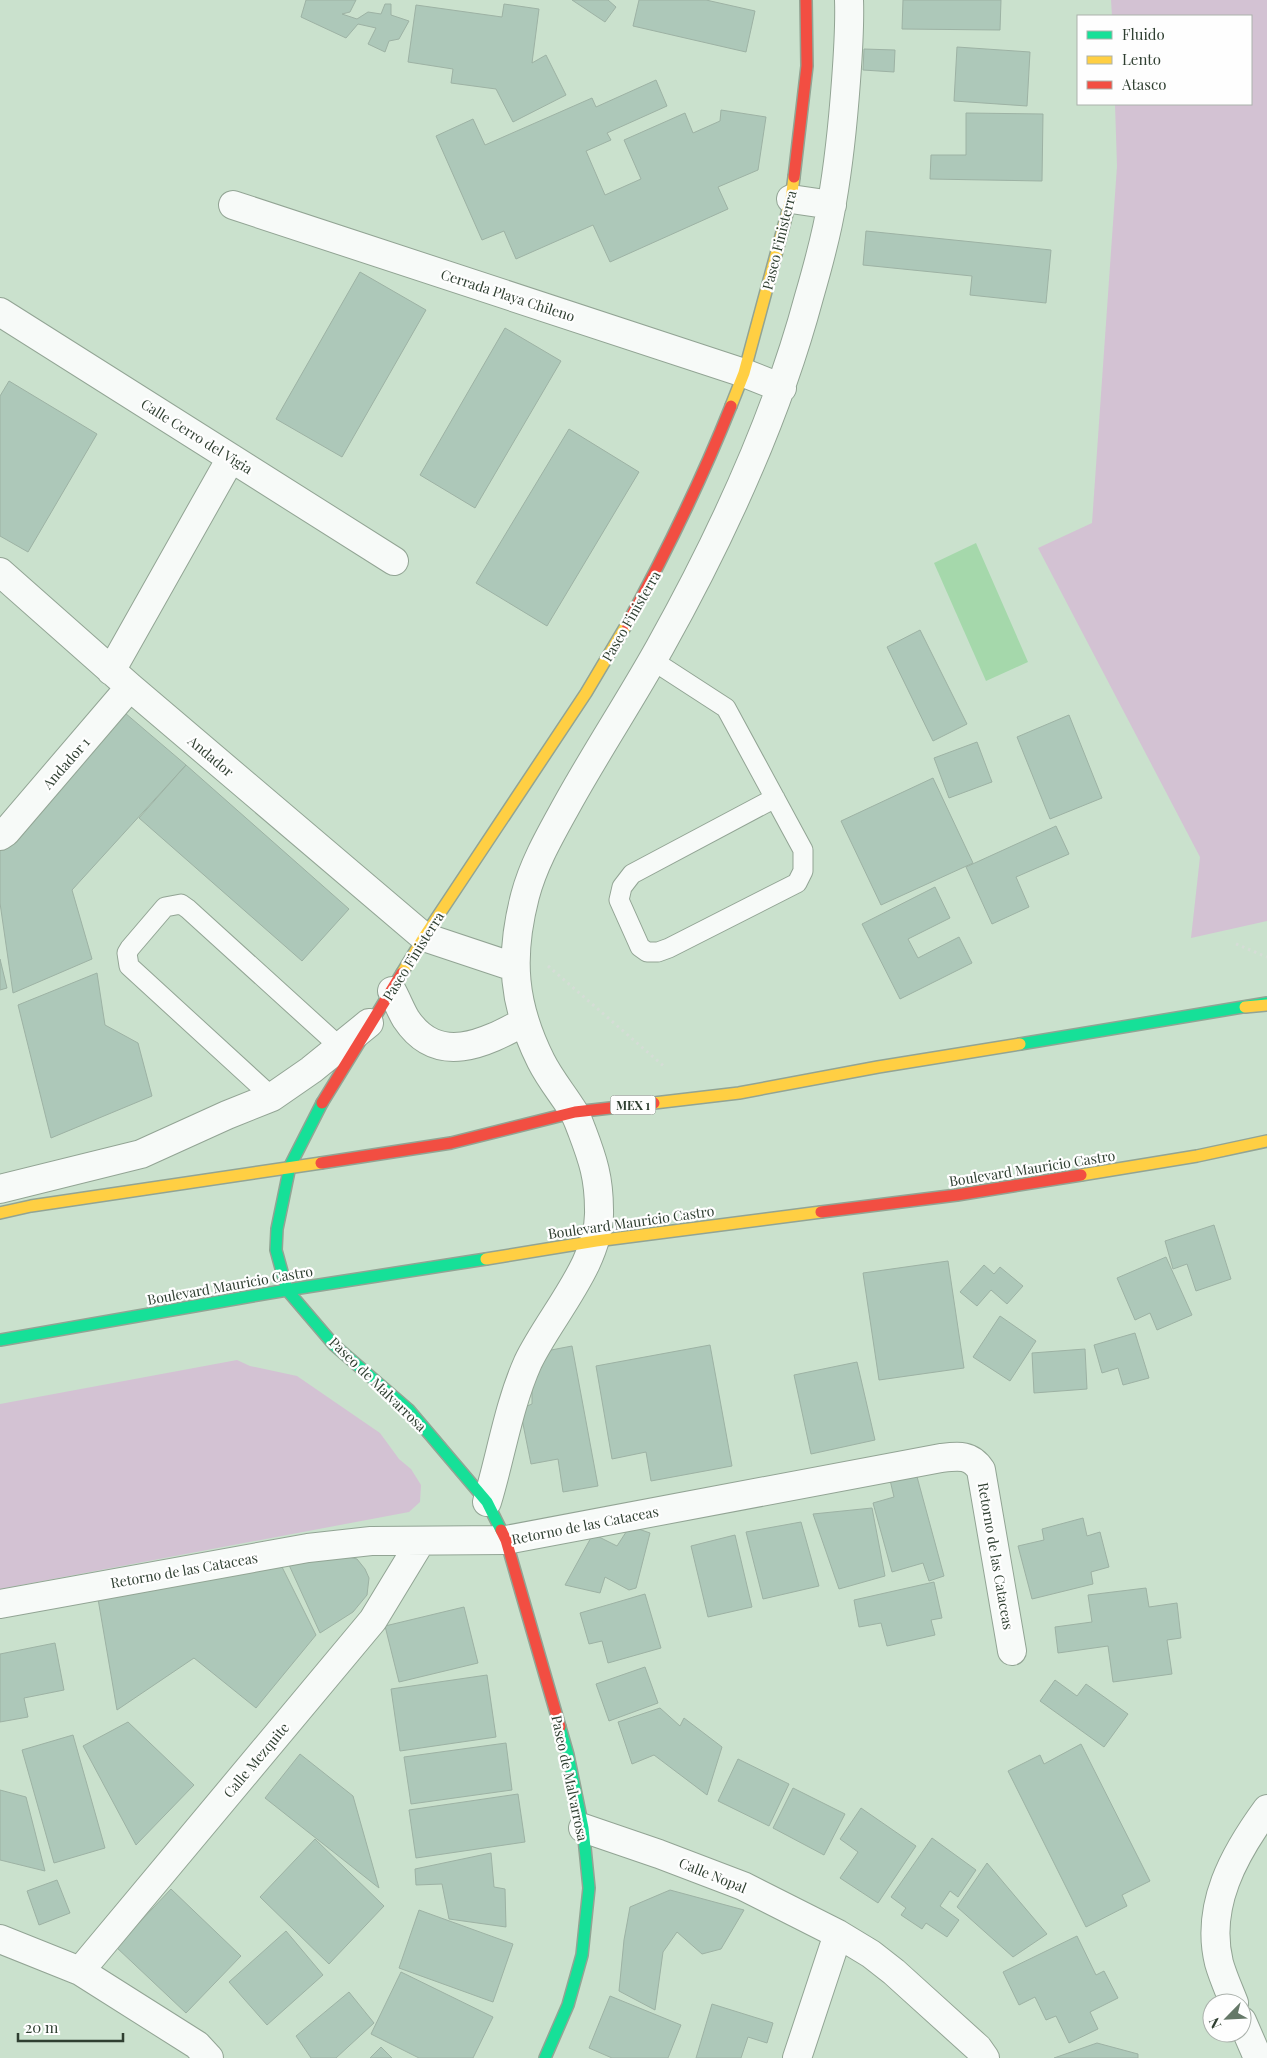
<svg xmlns="http://www.w3.org/2000/svg" width="1267" height="2058" viewBox="0 0 1267 2058" font-family="'Playfair Display',serif">
	<rect width="100%" height="100%" fill="#cae1cd"/>
	<path fill="#d3c2d3" d="M1111,0h156v921l-76,17 9,-81 -162,-309 54,-25 25,-357 -2,-62h136v-88h-139z
		M237,1360l13,6 47,10 83,57 19,26 12,10 10,16 -1,17 -11,10 -409,77v-185z"/>
	<path fill="#a5d8ab" d="M976,543l52,119 -42,19 -52,-118z"/>
	<path fill="#adc8b9" stroke="#9db2a4" d="M306,0h50l-6,12 -8,2 15,5 11,-7 13,2 4,-10h6v11l18,6 -10,18 -10,2 -4,11 -17,-8 8,-16 -18,-4 -12,14 -45,-21z
		M572,0h36l8,7 -11,15z
		M639,0h67l49,11 -9,41 -113,-26z
		M903,0h98l-1,30 -98,-1z
		M504,4l35,5 -7,54 14,-8 20,40 -53,27 -17,-33 -45,-6 2,-14 -45,-7 8,-57 86,12z
		M957,47l73,5 -3,54 -73,-5z
		M864,49l31,1 -1,22 -31,-2z
		M656,80l11,26 -60,27 4,7 -25,11 19,44 36,-16 -17,-39 61,-27 8,20 27,-12 1,-11 45,7 -8,53 -40,17 10,22 -118,53 -17,-37 -77,34 -12,-28 -22,9 -46,-104 37,-17 12,26 107,-47 4,9z
		M966,113l77,1 -1,67 -112,-2 1,-24h35z
		M866,231l185,19 -5,53 -76,-8 2,-19 -109,-11z
		M360,272l66,38 -84,147 -66,-38z
		M505,328l56,33 -86,147 -55,-33z
		M9,381l88,53 -69,118 -28,-16v-140z
		M569,429l70,43 -92,154 -71,-43z
		M920,630l47,94 -34,17 -46,-94z
		M118,707l68,58 -114,125 20,69 -79,34 -13,-90v-61z
		M1069,715l33,83 -52,21 -33,-82z
		M977,742l15,40 -43,16 -15,-40z
		M186,765l163,144 -47,52 -163,-143z
		M933,778l40,85 -92,42 -40,-84z
		M1056,826l13,28 -53,23 13,30 -37,17 -26,-57z
		M935,887l15,31 -42,21 10,19 41,-21 13,26 -72,36 -38,-75z
		M0,959l7,29 -7,2z
		M97,973l8,52 33,18 14,53 -101,42 -33,-133z
		M1214,1225l17,54 -35,12 -9,-27 -14,5 -8,-28z
		M1166,1257l26,58 -35,15 -7,-17 -15,7 -18,-42z
		M948,1261l16,107 -85,12 -16,-107z
		M984,1265l10,9 6,-7 23,19 -16,18 -16,-14 -14,16 -17,-14z
		M1000,1316l36,25 -26,40 -37,-24z
		M1135,1333l14,45 -26,7 -5,-17 -16,5 -8,-28z
		M710,1345l22,121 -81,15 -5,-29 -34,7 -16,-93z
		M572,1346l26,140 -35,6 -5,-33 -27,5 -11,-55 12,-5v-35l14,-18z
		M1085,1349l2,40 -53,4 -2,-40z
		M857,1362l18,78 -64,14 -17,-79z
		M916,1473l28,103 -15,5 -6,-18 -31,9 -19,-69 21,-6 -4,-17z
		M872,1508l13,68 -46,13 -26,-75z
		M1083,1518l4,18 13,-4 9,35 -18,5 2,12 -61,15 -14,-53 26,-6 -2,-11z
		M801,1522l18,64 -56,13 -17,-67z
		M630,1526l20,7 -14,55 -7,2 -24,-13 -5,16 -35,-8 28,-51 24,12z
		M735,1535l17,72 -44,10 -17,-71z
		M345,1556l12,3 8,10 4,9 -2,17 -14,17 -33,21 -31,-68z
		M278,1559l38,76 -60,73 -62,-50 -77,52 -20,-117z
		M934,1582l8,36 -11,2 4,15 -48,11 -6,-23 -22,4 -5,-27z
		M1146,1588l3,19 28,-4 4,35 -14,2 5,34 -59,8 -5,-36 -50,7 -3,-26 37,-5 -4,-27z
		M645,1594l16,54 -53,15 -6,-22 -13,3 -9,-31z
		M464,1607l14,56 -79,19 -14,-56z
		M55,1643l9,47 -40,8 4,19 -28,5v-68z
		M645,1667l13,36 -49,18 -13,-37z
		M487,1675l9,62 -96,14 -9,-62z
		M1055,1680l22,16 9,-12 42,30 -24,33 -64,-46z
		M660,1708l20,18 4,-8 38,29 -15,48 -53,-40 -22,9 -14,-42z
		M128,1722l66,63 -58,60 -53,-99z
		M73,1735l32,113 -51,15 -32,-113z
		M506,1743l6,47 -101,14 -7,-47z
		M1081,1744l69,137 -28,14 5,11 -41,21 -78,-156 32,-16 4,9z
		M300,1754l53,42 26,92 -114,-90z
		M738,1759l51,25 -20,42 -51,-25z
		M793,1788l52,26 -21,41 -51,-27z
		M0,1790l26,7 19,74 -45,-11z
		M518,1794l7,48 -109,16 -7,-48z
		M861,1808l55,38 -38,57 -38,-25 18,-26 -18,-13z
		M932,1838l44,32 -18,27 -8,-6 -10,15 19,14 -12,17 -21,-14 -4,6 -21,-14 5,-7 -15,-11z
		M315,1839l69,67 -55,58 -69,-67z
		M491,1853l3,34 11,2 1,38 -57,-8 -7,-35 -26,1 -1,-16z
		M987,1863l60,71 -34,23 -56,-50z
		M57,1880l13,33 -31,12 -12,-34z
		M171,1889l70,67 -55,57 -70,-66z
		M670,1890l74,20 -23,39 -19,5 -25,-22 -14,20 -8,58 -36,-19 5,-51 6,-33z
		M419,1910l94,34 -20,58 -94,-34z
		M286,1931l37,44 -56,50 -38,-43z
		M1077,1936l19,39 8,-4 14,27 -28,14 8,17 -29,14 -13,-27 -10,4 -11,-23 -16,8 -16,-33z
		M401,1972l92,45 -20,41h-54l-48,-24z
		M349,1992l25,31 -38,35h-25l-15,-22z
		M610,1996l71,29 -13,33h-56l-23,-10z
		M712,2004l61,19 -6,20 -19,-6 -7,21h-45z
		M1097,2043l41,11v4h-84z
		M381,2047l11,11h-22z"/>
	<g fill="none" stroke-linecap="round" stroke-linejoin="round">
		<defs>
			<path id="lane" d="M652,660l74,48 77,142v21l-6,12 -128,65 -11,4h-11l-7,-5 -21,-47 3,-13 10,-13 143,-76
				M272,1097l-143,-131 -2,-13 3,-5 35,-41 16,-3 7,5 152,138"/>
			<path id="street" d="M791,199l41,6
				M233,205l511,168 38,15
				M0,312l394,249
				M0,572l130,115 294,250 90,30
				M111,671l120,-213
				M0,836l6,-4 124,-145
				M392,991c5,9 9,20 14,28 32,48 79,24 118,3
				M0,1189l141,-35 86,-39 45,-18 39,-27 58,-47
				M487,1502c14,-46 21,-95 41,-140 22,-46 73,-100 71,-152 0,-32 -6,-50 -17,-79 -3,-7 -5,-15 -10,-22 -10,-16 -22,-30 -31,-48 -28,-56 -32,-103 -16,-165 9,-34 27,-64 44,-95 29,-52 62,-102 91,-154 62,-111 116,-227 149,-350 9,-31 18,-63 23,-95 7,-40 11,-80 14,-121 2,-27 4,-54 3,-81
				M0,1604l308,-56 63,-7 135,-1 435,-82c17,-2 30,-4 40,12l31,181
				M583,1828l76,26 84,32 95,48 33,20 23,18 84,76 7,10
				M0,1939l80,32 117,74 12,13
				M80,1971l293,-351 48,-79
				M1234,2003c-5,-13 -11,-26 -15,-40 -14,-57 15,-109 48,-154
				M1242,2021l16,37
				M797,2058l41,-124"/>
			<path id="fast" d="M1020,1044l247,-41
				M322,1103l-32,63 -13,63 -1,21 11,40 47,55 75,65 78,92 14,28
				M0,1340l287,-50 199,-31
				M545,2058l23,-53 14,-50 7,-67 -6,-60 -15,-73 -8,-28"/>
			<path id="slow" d="M731,406l13,-33 47,-174 3,-22
				M402,973l22,-36 162,-244 41,-69
				M1245,1007l22,-2
				M654,1103l85,-10 139,-26 142,-23
				M1081,1175l116,-19 70,-15
				M0,1213l31,-7 290,-43
				M486,1259l110,-18 225,-29"/>
			<path id="jam" d="M794,177l13,-111 -1,-66
				M627,624c39,-71 74,-143 104,-218
				M322,1103l80,-130
				M321,1163l130,-20 124,-31 79,-9
				M821,1212l136,-17 124,-20
				M501,1530l5,10 54,187"/>
		</defs>
		<use href="#lane" stroke="#92a494" stroke-width="21"/>
		<use href="#street" stroke="#92a494" stroke-width="30"/>
		<use href="#fast" stroke="#92a494" stroke-width="14"/>
		<use href="#slow" stroke="#92a494" stroke-width="14"/>
		<use href="#jam" stroke="#92a494" stroke-width="14"/>
		<path stroke="#d5ddd6" stroke-width="3" stroke-dasharray="2.5 4" stroke-linecap="butt" d="M1236,944l31,13
			M548,966l118,102"/>
		<use href="#lane" stroke="#f7faf8" stroke-width="19"/>
		<use href="#street" stroke="#f7faf8" stroke-width="28"/>
		<use href="#fast" stroke="#16e098" stroke-width="11"/>
		<use href="#slow" stroke="#ffcf43" stroke-width="11"/>
		<use href="#jam" stroke="#f24e42" stroke-width="11"/>
	</g>
	<g text-anchor="middle" dominant-baseline="central" stroke-width="4.5" stroke-linejoin="round" paint-order="stroke">
		<rect fill="#fefefe" stroke="#6d786e" stroke-width="1" x="610.5" y="1095.5" width="45" height="19" rx="4"/>
		<g font-size="12" font-weight="bold" fill="#2f3f31">
			<text x="633" y="1105">MEX 1</text>
		</g>
		<g font-size="14" fill="#2f3f31" stroke="#fefefe">
			<text transform="translate(779 240) rotate(-76)">Paseo Finisterra</text>
			<text transform="translate(508 295) rotate(18)">Cerrada Playa Chileno</text>
			<text transform="translate(197 436) rotate(32)">Calle Cerro del Vigia</text>
			<text transform="translate(631 616) rotate(-60)">Paseo Finisterra</text>
			<text transform="translate(211 756) rotate(40)">Andador</text>
			<text transform="translate(66 763) rotate(-49)">Andador 1</text>
			<text transform="translate(413 956) rotate(-58)">Paseo Finisterra</text>
			<text transform="translate(1032 1168) rotate(-9)">Boulevard Mauricio Castro</text>
			<text transform="translate(631 1222) rotate(-8)">Boulevard Mauricio Castro</text>
			<text transform="translate(230 1285) rotate(-10)">Boulevard Mauricio Castro</text>
			<text transform="translate(378 1384) rotate(44)">Paseo de Malvarrosa</text>
			<text transform="translate(585 1525) rotate(-11)">Retorno de las Cataceas</text>
			<text transform="translate(996 1556) rotate(80)">Retorno de las Cataceas</text>
			<text transform="translate(184 1570) rotate(-10)">Retorno de las Cataceas</text>
			<text transform="translate(256 1760) rotate(-50)">Calle Mezquite</text>
			<text transform="translate(570 1778) rotate(78)">Paseo de Malvarrosa</text>
			<text transform="translate(713 1875) rotate(22)">Calle Nopal</text>
		</g>
	</g>
	<rect x="1077" y="15" width="175" height="90" fill="#fefefe" stroke="#abb2ac"/>
	<rect x="1087" y="31" width="25" height="8" fill="#16e098" stroke="#abb2ac"/>
	<text x="1122" y="40" font-size="15" fill="#2f3f31">Fluido</text>
	<rect x="1087" y="56" width="25" height="8" fill="#ffcf43" stroke="#abb2ac"/>
	<text x="1122" y="65" font-size="15" fill="#2f3f31">Lento</text>
	<rect x="1087" y="81" width="25" height="8" fill="#f24e42" stroke="#abb2ac"/>
	<text x="1122" y="90" font-size="15" fill="#2f3f31">Atasco</text>
	<g transform="translate(1227 2018) rotate(246)"><circle r="24" fill="#fefefe" stroke="#abb2ac"/>
	<path d="M0-4L9 19L0 12L-9 19Z" fill="#657868"/>
	<text y="-8" font-size="14" font-weight="bold" text-anchor="middle" fill="#2f3f31">N</text>
	</g>
	<path d="M18 2033v8h105v-8" fill="none" stroke="#2f3f31" stroke-width="2.5"/>
	<text x="25" y="2033" font-size="15" fill="#2f3f31" stroke="#fefefe" stroke-width="4" paint-order="stroke">20 m</text>
</svg>
